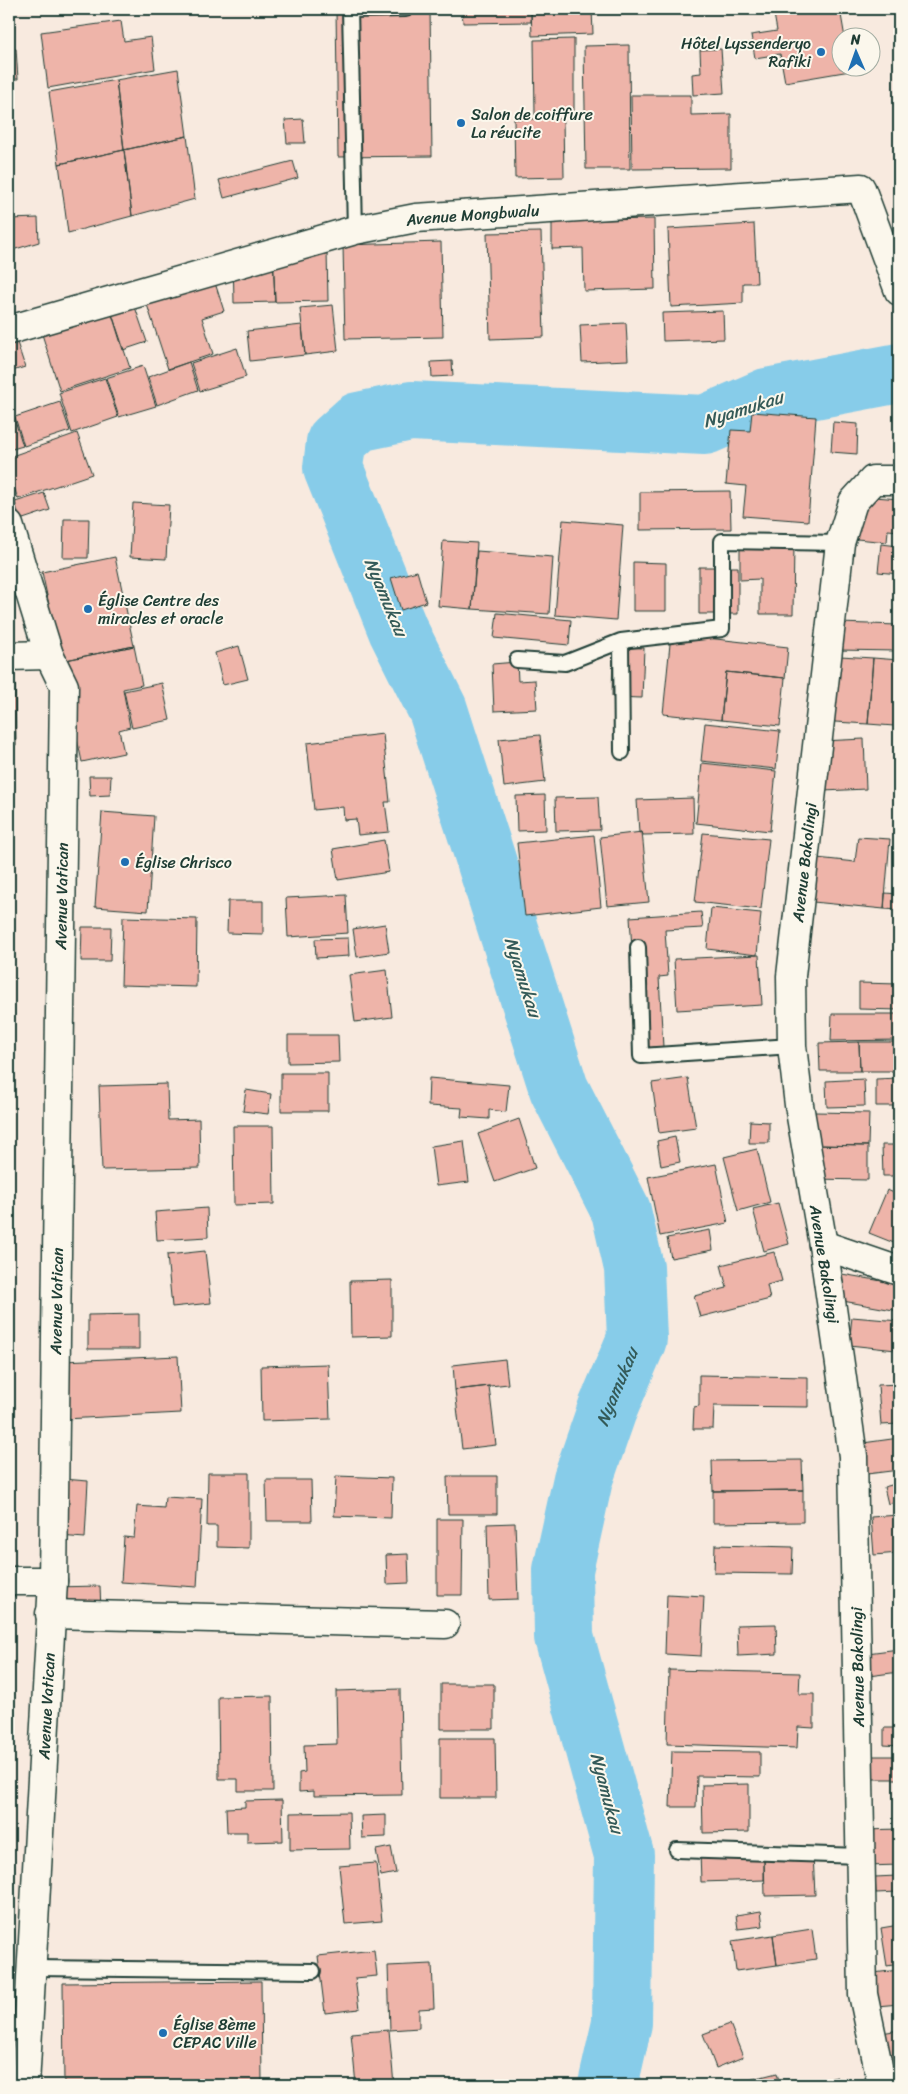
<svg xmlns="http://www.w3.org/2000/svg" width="908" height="2094" viewBox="0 0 908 2094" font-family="Sriracha,sans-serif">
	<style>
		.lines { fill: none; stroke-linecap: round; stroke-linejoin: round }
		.river { stroke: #87cce9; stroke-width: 60 }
		.building { fill: #eeb4a9; stroke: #1f3d34 }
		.service-casing { stroke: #1f3d34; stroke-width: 18 }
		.minor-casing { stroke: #1f3d34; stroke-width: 31 }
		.service { stroke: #fbf7ec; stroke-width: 14 }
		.minor { stroke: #fbf7ec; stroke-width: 28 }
		.poi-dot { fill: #1f6fb2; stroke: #fbf7ec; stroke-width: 2 }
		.labels { text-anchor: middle; stroke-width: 4; stroke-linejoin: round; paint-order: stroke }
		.poi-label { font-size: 16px; fill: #1f3d34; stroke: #fbf7ec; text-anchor: start }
		.street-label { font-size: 16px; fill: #1f3d34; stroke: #fbf7ec }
		.water-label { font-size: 18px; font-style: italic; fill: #345a58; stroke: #fbf7ec }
	</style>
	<rect width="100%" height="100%" fill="#f8eadf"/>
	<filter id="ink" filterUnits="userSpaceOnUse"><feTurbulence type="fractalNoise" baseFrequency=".02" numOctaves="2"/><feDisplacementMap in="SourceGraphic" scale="10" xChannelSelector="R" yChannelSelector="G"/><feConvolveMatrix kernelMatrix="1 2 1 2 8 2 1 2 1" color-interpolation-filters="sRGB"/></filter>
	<g filter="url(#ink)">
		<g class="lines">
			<!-- river -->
			<path class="river" id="s1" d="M608 2085 622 2023 624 1855 564 1637 563 1570 583 1479 607 1410 637 1339 634 1268 621 1211 559 1089 438 710 398 630 333 468 336 442 358 422 411 411 705 425 767 398 899 373"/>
		</g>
		<!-- building -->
		<path class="building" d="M336 9H430L432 156 338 157Z
			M462 9H531V22L463 23Z
			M531 9H592L593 34 532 36Z
			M804 9H840L845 38H840V68H850V71L785 82 780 54 755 58 751 35 777 31 774 14Z
			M121 21 124 41 151 37 155 69 48 88 41 32Z
			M574 39V114L535 115 534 40Z
			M629 45 630 169H586L584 46Z
			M9 49H16L18 79H9Z
			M721 49 724 93 693 95 692 74 701 73 700 50Z
			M178 69 187 136 124 150 116 80Z
			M116 80 124 150 59 164 49 92Z
			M631 95H691V115L731 114V168L632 169Z
			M303 119 305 143H287L285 120Z
			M514 119H563L564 177 515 178Z
			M187 136 195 199 132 216 124 150Z
			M124 150 132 216 68 233 59 164Z
			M293 161 298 178 224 198 219 180Z
			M38 218 39 242 9 251V219Z
			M654 219 655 289 584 291 583 248 552 249V221Z
			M754 224 757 283H743V303L671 307 668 229Z
			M541 232 544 337 490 339 487 233Z
			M441 242 443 337 345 339 343 245Z
			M327 251 328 301 275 302 273 252Z
			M273 252 275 302 234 303 233 253Z
			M208 261 224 311 202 318 213 354 168 369 140 283Z
			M133 301 147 342 123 350 110 308Z
			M333 305 338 351 305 355 300 308Z
			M110 308 130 368 60 391 41 331Z
			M723 311 724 339 663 341 662 313Z
			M626 323 628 360 582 362 580 325Z
			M11 324 25 367 9 372V325Z
			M302 325 305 355 250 361 247 331Z
			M237 348 246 377 200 391 191 363Z
			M452 361 453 376 432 377 431 362Z
			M189 362 198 390 157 405 148 377Z
			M143 366 156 406 119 417 106 378Z
			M105 378 118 417 72 433 59 393Z
			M9 402 23 446 9 450Z
			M60 402 70 431 24 446 15 417Z
			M752 412 816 417 808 521 743 516 746 486 726 484 731 430 750 431Z
			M833 422 858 424 857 454 831 452Z
			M77 433 92 474 18 499 9 472V457Z
			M730 491 731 529 640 530V492Z
			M44 493 50 510 20 520 15 502Z
			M851 495 899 499V531L888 530 887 542 847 538Z
			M133 503 169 505 166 559 130 557Z
			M64 519H89L88 558H63Z
			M563 520 623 525 616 620 555 615Z
			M443 541 477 543 472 609 438 606Z
			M740 544H794L793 614H760V579L740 580Z
			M881 544 899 546V574L878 572Z
			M477 551 553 557 549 614 472 609Z
			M115 557 134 646 61 661 42 572Z
			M633 562 666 563V611H633Z
			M699 567H738V614H699Z
			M417 571 426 602 401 610 391 578Z
			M497 613 571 620 569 645 494 638Z
			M839 623 898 625 897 651 838 650Z
			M671 634 788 647 785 678 726 672 721 720 663 714Z
			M134 646 142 685 123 689 130 727 119 730 124 753 82 762 61 661Z
			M239 646 248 679 223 685 215 653Z
			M613 647 644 648 642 698 612 697Z
			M824 655 873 658 868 724 819 721Z
			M873 658 899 660 894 726 868 724Z
			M517 662 518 681 535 680 537 709 494 711 492 664Z
			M726 672 785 678 780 726 721 720Z
			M162 683 170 720 132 728 124 691Z
			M9 684H15L16 745H9Z
			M705 723 780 731 776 769 701 761Z
			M383 734 390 802H385L389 832 358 835 356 819 344 820 343 807 314 810 307 743Z
			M540 735 545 782 504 787 499 739Z
			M864 739 866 789 824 791 822 741Z
			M9 763H12L11 803H9Z
			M702 763 776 771 770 831 696 823Z
			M89 776H111L110 795 90 796Z
			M545 795 546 830 517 831 516 796Z
			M598 797 600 830 556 831 555 798Z
			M693 798 694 834 643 835 642 832 639 833 637 800Z
			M102 812 154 816 148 911 95 907Z
			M642 832 649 902 607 906 600 837Z
			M703 833 769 839 761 909 695 902Z
			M594 835 601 907 525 916 517 843Z
			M858 837 890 839 884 909 793 900 798 856 855 862Z
			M384 840 389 872 338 880 333 849Z
			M899 853V891H898Z
			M885 893 899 894V910L884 909Z
			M346 895 348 933 288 937 286 898Z
			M228 901H263V934L227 933Z
			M711 908 761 913 757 955 707 949Z
			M701 912 703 928 665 930 668 976 659 977 663 1047 638 1048 630 917Z
			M123 917 197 919 196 987 121 985Z
			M385 924 389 952 357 957 353 929Z
			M82 927H111L110 961H81Z
			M348 938 349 956 316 958 315 939Z
			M759 955 762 1005 677 1010 674 959Z
			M387 970 392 1017 355 1022 349 975Z
			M859 983 899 984V1010L859 1009Z
			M832 1014H898V1040L831 1041Z
			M288 1035H338L339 1062 288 1063Z
			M859 1042 860 1071H820L819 1043Z
			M859 1042H899V1071H860Z
			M281 1073H328V1111H281Z
			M429 1078 509 1085 506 1112 489 1110V1119L461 1117 462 1108 428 1106Z
			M688 1078 696 1128 659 1133 652 1083Z
			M899 1078V1106H876V1079Z
			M864 1079 865 1106 827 1107 826 1081Z
			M167 1084 168 1120 199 1119 200 1168 102 1170 99 1086Z
			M246 1090 271 1094 268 1114 243 1111Z
			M815 1112 869 1113 868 1146 815 1145Z
			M519 1119 535 1168 495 1182 478 1134Z
			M750 1121 769 1122V1143H749Z
			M233 1126H273L274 1204 234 1205Z
			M675 1137 680 1162 661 1166 657 1141Z
			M464 1141 469 1182 436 1186 431 1146Z
			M815 1145 868 1146V1180L814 1179Z
			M882 1145H899V1176H883Z
			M757 1149 770 1202 738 1211 724 1157Z
			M716 1164 728 1223 660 1236 648 1177Z
			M887 1190 899 1195V1228L894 1243 869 1233Z
			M778 1203 789 1244 764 1251 753 1209Z
			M207 1208 208 1237 157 1240 155 1212Z
			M710 1230 713 1250 671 1258 667 1238Z
			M205 1251 211 1303 172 1307 167 1255Z
			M774 1252 782 1281 767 1285 770 1299 700 1317 694 1296 727 1288 721 1265Z
			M842 1274 899 1284V1311L837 1300Z
			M392 1280V1336L351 1337 350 1281Z
			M139 1314V1349H88V1315Z
			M852 1317 899 1321 896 1350 849 1345Z
			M178 1356 181 1413 65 1419 63 1361Z
			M505 1359 508 1384 455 1390 453 1365Z
			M328 1364 330 1419 262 1421 261 1366Z
			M699 1375 808 1377V1407L714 1406 713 1429H693L694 1407 699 1406Z
			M899 1384V1424L881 1425 878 1385Z
			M489 1386 496 1445 462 1449 455 1390Z
			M899 1438V1470L867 1474 863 1443Z
			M802 1460 803 1490 713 1491 712 1461Z
			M208 1473H249V1548L217 1547V1526H207Z
			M336 1476 392 1478 391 1518 334 1516Z
			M447 1476H497V1514H448Z
			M63 1479 88 1481 85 1538 59 1536Z
			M266 1480H311L312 1521H267Z
			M899 1483V1501L888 1504 884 1487Z
			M803 1490V1522L713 1523V1491Z
			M165 1497 202 1499 197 1587 121 1582 124 1537 134 1538 137 1506 164 1508Z
			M899 1515V1553L874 1555 871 1517Z
			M437 1519H463L462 1595H437Z
			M515 1523 518 1599 489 1600 487 1524Z
			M715 1545 793 1547 792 1574 714 1573Z
			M408 1554 409 1583 387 1584 386 1555Z
			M100 1586 101 1611 52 1612V1587Z
			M9 1591H11L10 1625H9Z
			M667 1594 704 1596 701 1656 665 1654Z
			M776 1624 777 1654 738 1656 737 1625Z
			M899 1649V1672L861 1677 859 1654Z
			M669 1670 800 1673 799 1694H814V1728L798 1727 797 1748 667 1744Z
			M441 1684H494V1729H441Z
			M400 1689 402 1795 314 1796V1791L299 1792V1773L305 1772 304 1745 337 1744 336 1691Z
			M272 1696 273 1791H238V1779H219L218 1697Z
			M884 1728H899V1746L884 1745Z
			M440 1738H495L496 1798H440Z
			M672 1751 760 1752V1777L697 1776 696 1807H670Z
			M859 1756H899V1779H859Z
			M749 1784V1832L703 1833 702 1785Z
			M897 1791H899V1821Z
			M282 1800 283 1841 247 1842V1832H227L226 1808 245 1807V1801Z
			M349 1812 350 1849 290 1850V1813Z
			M386 1815V1837L362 1838 361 1816Z
			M899 1829V1865L866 1866 865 1830Z
			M391 1847 396 1873 381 1876 376 1850Z
			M764 1850V1880L701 1882 700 1851Z
			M813 1854 815 1895 765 1896 764 1856Z
			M376 1863 382 1921 345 1924 339 1866Z
			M897 1876 898 1892 876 1893 875 1877Z
			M761 1911 763 1926 738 1929 736 1915Z
			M899 1925V1964L887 1966 881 1928Z
			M812 1929 816 1959 777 1965 773 1935Z
			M773 1935 777 1965 736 1971 732 1941Z
			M374 1950 377 1976 355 1978 359 2009 325 2013 318 1956Z
			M432 1964 434 2008 419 2009V2028L390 2030 388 1966Z
			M899 1970V2004L877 2006 873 1973Z
			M261 1981 262 2083 64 2085 63 1983Z
			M730 2024 743 2057 716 2068 703 2034Z
			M389 2030 394 2085H356L351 2033Z
			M899 2030V2082L884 2084 876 2034Z
			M777 2073 780 2085H741V2082Z
			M837 2077 838 2085H802Z"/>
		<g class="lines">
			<!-- service casing -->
			<g class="service-casing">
				<path id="service" d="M350 9 355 230
					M351 10 406 9
					M621 641 622 752
					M517 660 565 663 621 641 722 629V541L840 543
					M638 947 641 1056 792 1046
					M677 1850 860 1856
					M33 1968 313 1971"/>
			</g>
			<!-- minor casing -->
			<g class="minor-casing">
				<g id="minor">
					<path id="s2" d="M9 330 355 230 416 218 861 188 899 291"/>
					<path d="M9 525 49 655 64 686 53 1581 25 2085"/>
					<path d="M9 656 49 655"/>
					<path d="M823 1245 899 1271"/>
					<path d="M9 1581H53"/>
					<path d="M50 1614 445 1624"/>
					<path id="s3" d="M882 2085 863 1994 853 1456 823 1245 799 1105 792 1046 791 976 840 543 853 502 873 480H899"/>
				</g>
			</g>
			<!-- service -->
			<use href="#service" class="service"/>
			<!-- minor -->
			<use href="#minor" class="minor"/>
		</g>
	</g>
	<!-- markers -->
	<g class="poi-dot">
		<circle cx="821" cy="52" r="5"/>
		<circle cx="461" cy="123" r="5"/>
		<circle cx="88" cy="609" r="5"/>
		<circle cx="125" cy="862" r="5"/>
		<circle cx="163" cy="2033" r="5"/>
	</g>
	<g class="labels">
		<!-- poi labels -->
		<g class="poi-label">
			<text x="811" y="49" text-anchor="end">Hôtel Lyssenderyo<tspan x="811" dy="18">Rafiki</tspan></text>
			<text x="471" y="120">Salon de coiffure<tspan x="471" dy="18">La réucite</tspan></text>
			<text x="98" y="606">Église Centre des<tspan x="98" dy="18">miracles et oracle</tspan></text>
			<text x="135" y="868">Église Chrisco</text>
			<text x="173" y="2030">Église 8ème<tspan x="173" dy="18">CEPAC Ville</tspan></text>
		</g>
		<!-- street labels -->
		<g class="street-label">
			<text dy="6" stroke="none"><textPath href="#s2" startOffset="479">Avenue Mongbwalu</textPath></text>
			<text dy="6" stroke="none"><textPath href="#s3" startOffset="1230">Avenue Bakolingi</textPath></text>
			<text transform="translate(61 896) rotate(-89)" y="6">Avenue Vatican</text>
			<text transform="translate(825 1264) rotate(81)" y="6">Avenue Bakolingi</text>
			<text transform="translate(56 1301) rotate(-89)" y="6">Avenue Vatican</text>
			<text transform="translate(857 1667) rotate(-91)" y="6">Avenue Bakolingi</text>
			<text transform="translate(46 1706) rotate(-87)" y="6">Avenue Vatican</text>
		</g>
		<!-- water labels -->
		<g class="water-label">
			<text transform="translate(743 409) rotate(-18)" y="6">Nyamukau</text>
			<text transform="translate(386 597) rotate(67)" y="6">Nyamukau</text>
			<text transform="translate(523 977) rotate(72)" y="6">Nyamukau</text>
			<text dy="6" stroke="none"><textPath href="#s1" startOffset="716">Nyamukau</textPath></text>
			<text transform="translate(607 1793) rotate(75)" y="6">Nyamukau</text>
		</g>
	</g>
	<!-- margin -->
	<rect width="908" height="2094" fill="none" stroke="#fbf7ec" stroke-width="30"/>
	<rect x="15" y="15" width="878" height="2064" fill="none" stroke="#1f3d34" stroke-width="2" filter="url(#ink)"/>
	<!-- north arrow -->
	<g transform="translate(856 52) rotate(358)"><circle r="24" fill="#fbf7ec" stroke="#a3ada2"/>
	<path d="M0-4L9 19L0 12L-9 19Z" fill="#1f6fb2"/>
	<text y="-8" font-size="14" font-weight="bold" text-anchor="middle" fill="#1f3d34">N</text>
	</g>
</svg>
